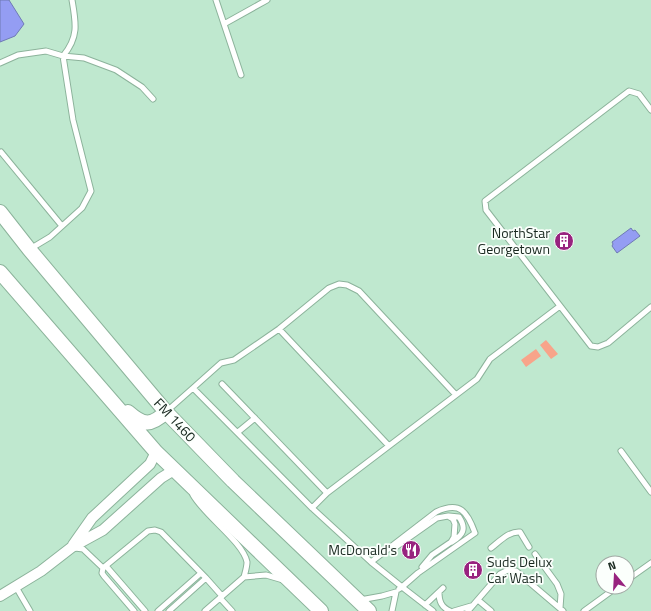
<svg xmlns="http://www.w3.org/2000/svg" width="651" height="611" viewBox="0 0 651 611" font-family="'Titillium Web',sans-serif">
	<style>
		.green { fill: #f8a48a }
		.water { fill: #949df3; stroke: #6f7ab4 }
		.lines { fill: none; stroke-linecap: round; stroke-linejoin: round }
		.service-casing { stroke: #8cb39b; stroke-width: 7 }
		.minor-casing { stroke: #8cb39b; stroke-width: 12 }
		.secondary-casing { stroke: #8cb39b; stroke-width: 16 }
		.service { stroke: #fff; stroke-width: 5 }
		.minor { stroke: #fff; stroke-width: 10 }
		.secondary { stroke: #fff; stroke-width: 14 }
		.labels { text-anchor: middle; stroke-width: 3.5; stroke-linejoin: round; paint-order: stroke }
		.poi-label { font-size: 14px; fill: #192920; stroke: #fbfffc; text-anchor: end }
		.street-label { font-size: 14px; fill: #192920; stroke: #fbfffc }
	</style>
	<rect width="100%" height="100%" fill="#bfe8cf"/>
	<!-- green -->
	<path class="green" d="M546 340 558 354 551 359 540 345Z
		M536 349 541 356 526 367 521 360Z"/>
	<!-- water -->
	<path class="water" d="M0 0H9L24 24 15 36 0 42Z
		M631 228 633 231 635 230 640 236 617 253 612 246 613 244 612 242Z"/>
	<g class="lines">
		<!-- service casing -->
		<g class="service-casing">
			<path id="service" d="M216 0 241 75
				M224 24 267 0
				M0 63 18 55 46 51 63 56 84 58 116 70 142 87 153 99
				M651 110 639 94 629 91 485 201 486 210 591 346 598 347 608 343 651 307
				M1 152 62 226
				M30 249 50 237 82 208 91 191 73 120 63 56C79 37 76 23 72 0
				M279 329 389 446
				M222 384 327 493
				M193 388 221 363 234 360 279 329 329 288 339 284 347 285 359 291 456 395
				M167 411 193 388 312 508 327 493 477 379 490 359 560 306
				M238 432 255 418
				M621 451 651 492
				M193 495C205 516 243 542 247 562 247 567 245 573 244 577
				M312 508 371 562 402 587 418 573 475 533C467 511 460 501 436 512L371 562
				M449 516 459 517C467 529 463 535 452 542
				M75 548 83 549 103 568 102 573 104 576 134 611
				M491 548C500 541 509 531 520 532L529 547
				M393 549 437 518 448 516 453 519 455 524 454 537 451 542 432 555 422 567
				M535 554 557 584 561 594 560 608
				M106 566 145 611
				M103 568 148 531 155 530 161 532 206 578 169 611
				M206 578 222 596
				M627 580 651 563
				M16 587 30 611
				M399 589 402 587 433 611
				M439 592C439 601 441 607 450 611
				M220 598 232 611
				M360 600 382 596 396 592 392 611
				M478 600 491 611
				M425 605 443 588
				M158 611 201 573
				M205 611 244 577 266 575 283 580
				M454 611 471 606
				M468 611 500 574 508 570 516 571 563 611
				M584 611 617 587"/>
		</g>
		<!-- minor casing -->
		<g class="minor-casing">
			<path id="minor" d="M73 545 92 518 150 464 156 452
				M0 596 41 571 72 547 103 530 161 478 174 470"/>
		</g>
		<!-- secondary casing -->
		<g class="secondary-casing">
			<path id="secondary" d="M0 212 29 249 166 412 233 481 369 611
				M0 272 156 452 321 611
				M128 412C144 426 151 426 166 412"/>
		</g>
		<!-- service -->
		<use href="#service" class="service"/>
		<!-- minor -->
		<use href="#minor" class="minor"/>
		<!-- secondary -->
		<use href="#secondary" class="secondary"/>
	</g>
	<!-- icons -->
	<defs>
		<g id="building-disc" transform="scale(1)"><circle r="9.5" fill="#98237f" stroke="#fbfffc"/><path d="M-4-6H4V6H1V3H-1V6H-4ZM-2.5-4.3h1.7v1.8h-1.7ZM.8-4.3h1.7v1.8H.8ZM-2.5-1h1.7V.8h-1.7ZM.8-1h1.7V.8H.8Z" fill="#fff"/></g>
		<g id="restaurant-disc" transform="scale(1)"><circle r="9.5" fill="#98237f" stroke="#fbfffc"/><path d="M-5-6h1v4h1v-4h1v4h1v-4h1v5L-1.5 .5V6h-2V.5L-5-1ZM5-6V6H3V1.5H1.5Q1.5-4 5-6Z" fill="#fff"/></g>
	</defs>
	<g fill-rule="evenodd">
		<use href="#building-disc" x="564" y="241"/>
		<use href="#restaurant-disc" x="411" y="550"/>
		<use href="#building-disc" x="473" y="570"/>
	</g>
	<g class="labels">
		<!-- poi labels -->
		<g class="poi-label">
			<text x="550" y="238">NorthStar<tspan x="550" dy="16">Georgetown</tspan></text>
			<text x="397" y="555">McDonald's</text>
			<text x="487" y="567" text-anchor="start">Suds Delux<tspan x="487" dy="16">Car Wash</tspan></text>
		</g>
		<!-- street labels -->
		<g class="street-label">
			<text transform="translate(175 420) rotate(47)" y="5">FM 1460</text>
		</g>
	</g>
	<!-- north arrow -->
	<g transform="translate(615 575) rotate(342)"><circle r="19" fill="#fbfffc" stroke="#a1a9a4"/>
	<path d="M0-3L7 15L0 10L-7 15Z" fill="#98237f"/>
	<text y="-6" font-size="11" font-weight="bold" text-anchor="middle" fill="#192920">N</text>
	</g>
</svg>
